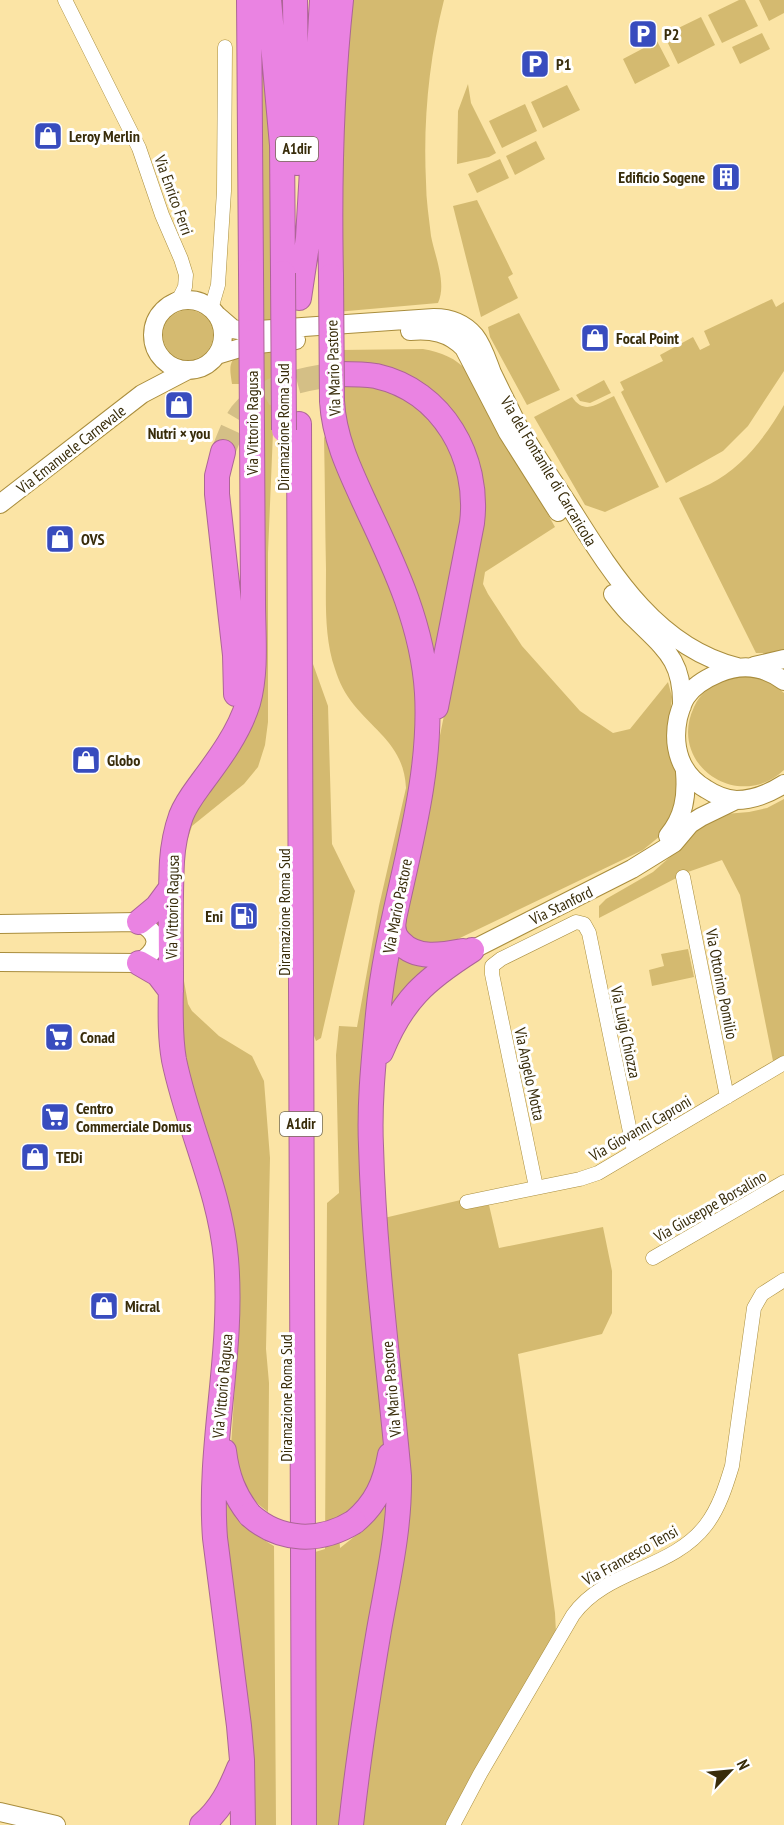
<svg xmlns="http://www.w3.org/2000/svg" width="784" height="1825" viewBox="0 0 784 1825" font-family="'PT Sans Narrow',sans-serif">
	<style>
		.green { fill: #d4ba70 }
		.lines { fill: none; stroke-linecap: round; stroke-linejoin: round }
		.highway-tunnel { stroke: #d4bf86; stroke-width: 24; stroke-dasharray: 24 12; stroke-linecap: butt }
		.street-casing { stroke: #a98d3d; stroke-width: 15 }
		.secondary-casing { stroke: #a98d3d; stroke-width: 20 }
		.highway-casing { stroke: #ac6596; stroke-width: 26 }
		.street { stroke: #fff; stroke-width: 14 }
		.secondary { stroke: #fff; stroke-width: 18 }
		.highway { stroke: #ea83e2; stroke-width: 24 }
		.highway-bridge-casing { stroke: #ac6596; stroke-width: 26; stroke-linecap: butt }
		.highway-bridge { stroke: #ea83e2; stroke-width: 24 }
		.labels { text-anchor: middle; stroke-width: 6; stroke-linejoin: round; paint-order: stroke }
		.shield { fill: #fff; stroke: #746b54; stroke-width: 1.5 }
		.shield-label { font-size: 15px; font-weight: bold; fill: #382c0a }
		.poi-label { font-size: 16px; font-weight: bold; fill: #382c0a; stroke: #fff; text-anchor: start }
		.street-label { font-size: 16px; fill: #382c0a; stroke: #fff }
	</style>
	<rect width="100%" height="100%" fill="#fbe4a5"/>
	<!-- green -->
	<path class="green" d="M257 0H264L271 161 276 359 268 553V722L265 745 258 767 244 784 192 826 182 856 184 981 188 1004 192 1011 219 1036 252 1056 264 1081 270 1158 266 1349 269 1383 268 1512 258 1504 247 1492 231 1446 237 1352 181 1053 182 834 243 731Z
		M351 0H444C429 59 423 121 426 182 426 200 429 218 431 236 435 257 447 283 438 303L336 312 341 91Z
		M739 0H745L758 26 722 43 708 15Z
		M759 0H784V13L769 21Z
		M701 17 715 45 678 64 664 35Z
		M762 33 770 49 740 64 732 47Z
		M657 41 670 66 635 84 623 59Z
		M468 84 471 103 496 153 489 157 457 164 458 111Z
		M567 85 580 110 543 128 531 102Z
		M525 104 537 131 502 148 489 121Z
		M536 141 545 159 515 175 506 156Z
		M500 159 509 178 477 193 468 174Z
		M477 200 513 274 508 277 518 298 481 317 453 206Z
		M772 299 776 307 784 302V371L748 426 723 451 666 483 621 392 624 390 620 382 663 361 660 355 693 337 700 350 710 345 704 331Z
		M163 335a25 25 0 1 1 50 0a25 25 0 1 1-50 0Z
		M519 313 560 390 527 405 490 337 488 327Z
		M423 349C441 352 456 358 468 372L555 527 485 572 483 584 488 594 522 646 580 711 613 733 630 729 668 682 672 697 668 737 678 775 677 805 660 836 643 850 439 948H426L401 929 462 626 483 531 485 489 476 453 469 439 454 416 339 371 340 350Z
		M242 352V384H232C230 369 227 361 242 352Z
		M604 380 611 393 590 403 580 401 576 395Z
		M340 383 376 387 394 393 430 416 458 464 463 512 434 660 346 435Z
		M614 396 659 487 605 512 585 505 534 417 572 397C585 416 598 403 614 396Z
		M784 405V652L776 653H756L679 498C690 493 700 489 710 484 743 467 766 436 784 405Z
		M324 436 384 567 412 653 415 694V734L406 820 384 943 375 1299 384 1455 377 1484 338 1521 340 1548 369 1525 391 1500 346 1825H316L315 1552 325 1549 327 1203 339 1193 336 1055 339 1026 357 1027 379 906 406 788C404 747 377 733 354 705 345 694 339 682 335 669 324 637 326 602 326 569 325 524 325 480 324 436Z
		M313 664 328 706 332 844 355 891 321 1038 316 1041 313 1033Z
		M751 676 771 682 784 693V770C738 813 667 764 694 707 700 693 713 683 728 678 735 675 744 676 751 676Z
		M784 799V1055L773 1061 740 895 722 860 688 872 599 918V906L606 899 653 872 680 848 698 827 725 814 749 812 767 808Z
		M398 948 441 962 390 1017Z
		M688 949 694 977 652 986 649 970 664 966 661 954Z
		M465 1199V1209L489 1205 499 1248 603 1227 612 1271V1313L602 1334 518 1354 555 1613 556 1633 452 1825H361L406 1517 384 1218Z
		M223 1497C238 1520 250 1532 274 1546L276 1825H250Z"/>
	<g class="lines">
		<!-- highway-tunnel -->
		<path class="highway-tunnel" d="M223 452C228 440 233 425 241 414 263 386 306 378 339 374"/>
		<!-- street casing -->
		<g class="street-casing">
			<path id="street" d="M65 0 139 148 162 215 181 259 186 275 185 287 180 297 171 303
				M211 309 218 285 224 191 225 47
				M683 877 727 1097
				M536 1187 492 974V966L501 959 576 922 584 924 589 933 634 1151
				M467 1202 580 1179 598 1173 784 1063
				M653 1258 784 1182
				M453 1825 480 1774 573 1615C606 1569 672 1570 706 1525 719 1508 726 1486 732 1466L754 1308 762 1294 784 1280"/>
		</g>
		<!-- secondary casing -->
		<g class="secondary-casing">
			<path id="secondary" d="M153 335a35 35 0 1 1 70 0a35 35 0 1 1-70 0Z
				M218 316 233 329 245 331 434 318C450 318 464 323 475 336 483 346 487 360 492 373 500 389 508 406 516 422 532 451 552 479 570 507 611 572 656 647 737 667
				M410 331C431 329 449 332 464 348L508 433 558 512
				M217 355 250 345 296 340
				M0 504 142 394 186 371
				M613 594C620 603 627 612 635 619 665 649 683 660 682 706
				M754 666 784 659
				M784 681C764 666 743 663 719 673 707 678 694 685 686 697 682 703 680 711 678 718 672 747 680 774 706 789 715 795 726 799 736 800 753 800 770 793 784 784
				M668 836C684 817 687 796 685 772
				M0 924 139 922C162 935 160 949 139 963L0 962
				M472 950 632 869 674 843 690 824 701 817 736 800
				M0 1812 56 1825"/>
		</g>
		<!-- highway casing -->
		<g class="highway-casing">
			<path id="highway" d="M249 0 251 272
				M269 0 282 145
				M295 0 297 163
				M282 140 283 273
				M331 276C329 183 331 92 341 0
				M299 298 308 238 322 0
				M339 374C351 374 364 374 376 376 443 391 480 458 472 523L436 707
				M332 401C334 440 352 475 368 510 396 569 423 627 427 693 433 800 388 907 378 1014 374 1057 369 1102 371 1146 374 1256 389 1366 399 1476 400 1528 388 1579 379 1630 368 1695 358 1760 351 1825
				M299 424 304 1825
				M223 452 217 476V494L235 655 236 694
				M394 920C392 929 394 936 400 942 416 960 442 955 463 951
				M139 922 157 907 171 888
				M139 963 158 974 171 991
				M381 1052C402 1000 425 980 472 950
				M224 1451C227 1476 234 1495 250 1515
				M354 1522C376 1504 385 1483 390 1455
				M202 1825C221 1809 230 1790 239 1768
				M243 1825 242 1760 239 1726 215 1538C208 1445 234 1353 226 1259 220 1190 188 1128 174 1060 169 1032 171 1003 171 975 171 937 170 899 172 861 173 846 176 830 181 816 186 803 194 793 202 782 220 758 239 732 248 703 257 671 253 634 253 601 253 544 252 487 252 430"/>
		</g>
		<!-- street -->
		<use href="#street" class="street"/>
		<!-- secondary -->
		<use href="#secondary" class="secondary"/>
		<!-- highway -->
		<use href="#highway" class="highway"/>
		<!-- highway-bridge casing -->
		<g class="highway-bridge-casing">
			<path id="highway-bridge" d="M251 272 252 430
				M283 273 284 430
				M331 276 332 401
				M250 1515C280 1542 320 1543 354 1522"/>
		</g>
		<!-- highway-bridge -->
		<use href="#highway-bridge" class="highway-bridge"/>
	</g>
	<!-- icons -->
	<defs>
		<g id="parking-square" transform="scale(1.5)"><rect x="-9" y="-9" width="18" height="18" rx="4" fill="#384cbe" stroke="#fff"/><path d="M-3.5-5.5H1a3.5 3.5 0 0 1 0 7H-1V5.5H-3.5ZM-1-3.4V-.6H.8a1.4 1.4 0 0 0 0-2.8Z" fill="#fff"/></g>
		<g id="shop-square" transform="scale(1.5)"><rect x="-9" y="-9" width="18" height="18" rx="4" fill="#384cbe" stroke="#fff"/><path d="M-5-2.5h2.3a2.7 3.5 0 0 1 5.4 0H5L5.5 6h-11ZM-1.5-2.5h3a1.5 2.3 0 0 0-3 0Z" fill="#fff"/></g>
		<g id="building-square" transform="scale(1.5)"><rect x="-9" y="-9" width="18" height="18" rx="4" fill="#384cbe" stroke="#fff"/><path d="M-4-6H4V6H1V3H-1V6H-4ZM-2.5-4.3h1.7v1.8h-1.7ZM.8-4.3h1.7v1.8H.8ZM-2.5-1h1.7V.8h-1.7ZM.8-1h1.7V.8H.8Z" fill="#fff"/></g>
		<g id="fuel-square" transform="scale(1.5)"><rect x="-9" y="-9" width="18" height="18" rx="4" fill="#384cbe" stroke="#fff"/><path d="M-5.5-6h7V0h2V4h1.3V-2.5L3-4.5l.8-.8L6-3V5H2.5V1h-1V6h-7ZM-4.2-4.7v3.2H.2V-4.7Z" fill="#fff"/></g>
		<g id="supermarket-square" transform="scale(1.5)"><rect x="-9" y="-9" width="18" height="18" rx="4" fill="#384cbe" stroke="#fff"/><path d="M-6-5.5h2.5l.6 2H6L4.5 2H-2.5L-4.4-4H-6ZM-1.5 3.2a1.3 1.3 0 1 0 .1 0ZM3 3.2a1.3 1.3 0 1 0 .1 0Z" fill="#fff"/></g>
	</defs>
	<g fill-rule="evenodd">
		<use href="#parking-square" x="643" y="34"/>
		<use href="#parking-square" x="535" y="64"/>
		<use href="#shop-square" x="48" y="136"/>
		<use href="#building-square" x="726" y="177"/>
		<use href="#shop-square" x="595" y="338"/>
		<use href="#shop-square" x="179" y="405"/>
		<use href="#shop-square" x="60" y="539"/>
		<use href="#shop-square" x="86" y="760"/>
		<use href="#fuel-square" x="244" y="916"/>
		<use href="#supermarket-square" x="59" y="1037"/>
		<use href="#supermarket-square" x="55" y="1117"/>
		<use href="#shop-square" x="35" y="1157"/>
		<use href="#shop-square" x="104" y="1306"/>
	</g>
	<g class="labels">
		<!-- shield labels -->
		<g class="shield">
			<rect x="276" y="137" width="42" height="24" rx="4.5"/>
			<rect x="280" y="1112" width="42" height="24" rx="4.5"/>
		</g>
		<g class="shield-label">
			<text x="297" y="154">A1dir</text>
			<text x="301" y="1129">A1dir</text>
		</g>
		<!-- poi labels -->
		<g class="poi-label">
			<text x="664" y="40">P2</text>
			<text x="556" y="70">P1</text>
			<text x="69" y="142">Leroy Merlin</text>
			<text x="705" y="183" text-anchor="end">Edificio Sogene</text>
			<text x="616" y="344">Focal Point</text>
			<text x="179" y="439" text-anchor="middle">Nutri × you</text>
			<text x="81" y="545">OVS</text>
			<text x="107" y="766">Globo</text>
			<text x="223" y="922" text-anchor="end">Eni</text>
			<text x="80" y="1043">Conad</text>
			<text x="76" y="1114">Centro<tspan x="76" dy="18">Commerciale Domus</tspan></text>
			<text x="56" y="1163">TEDi</text>
			<text x="125" y="1312">Micral</text>
		</g>
		<!-- street labels -->
		<g class="street-label">
			<text transform="translate(174 195) rotate(70)" y="6">Via Enrico Ferri</text>
			<text transform="translate(333 368) rotate(-92)" y="6">Via Mario Pastore</text>
			<text transform="translate(252 423) rotate(-90)" y="6">Via Vittorio Ragusa</text>
			<text transform="translate(283 427) rotate(-90)" y="6">Diramazione Roma Sud</text>
			<text transform="translate(71 449) rotate(-38)" y="6">Via Emanuele Carnevale</text>
			<text transform="translate(549 471) rotate(59)" y="6">Via del Fontanile di Carcaricola</text>
			<text transform="translate(561 905) rotate(-26)" y="6">Via Stanford</text>
			<text transform="translate(397 906) rotate(-79)" y="6">Via Mario Pastore</text>
			<text transform="translate(172 907) rotate(-89)" y="6">Via Vittorio Ragusa</text>
			<text transform="translate(284 912) rotate(-90)" y="6">Diramazione Roma Sud</text>
			<text transform="translate(722 984) rotate(79)" y="6">Via Ottorino Pomilio</text>
			<text transform="translate(626 1032) rotate(78)" y="6">Via Luigi Chiozza</text>
			<text transform="translate(530 1074) rotate(78)" y="6">Via Angelo Motta</text>
			<text transform="translate(640 1128) rotate(-30)" y="6">Via Giovanni Caproni</text>
			<text transform="translate(710 1206) rotate(-30)" y="6">Via Giuseppe Borsalino</text>
			<text transform="translate(222 1386) rotate(-85)" y="6">Via Vittorio Ragusa</text>
			<text transform="translate(391 1389) rotate(-95)" y="6">Via Mario Pastore</text>
			<text transform="translate(286 1398) rotate(-90)" y="6">Diramazione Roma Sud</text>
			<text transform="translate(630 1555) rotate(-29)" y="6">Via Francesco Tensi</text>
		</g>
	</g>
	<!-- north arrow -->
	<g transform="translate(730 1771) rotate(64)" stroke="#ffffff" stroke-width="4.5" paint-order="stroke">
	<path d="M0-4.5L10 22L0 15L-10 22Z" fill="#382c0a"/>
	<text y="-9" font-size="16" font-weight="bold" text-anchor="middle" fill="#382c0a">N</text>
	</g>
</svg>
